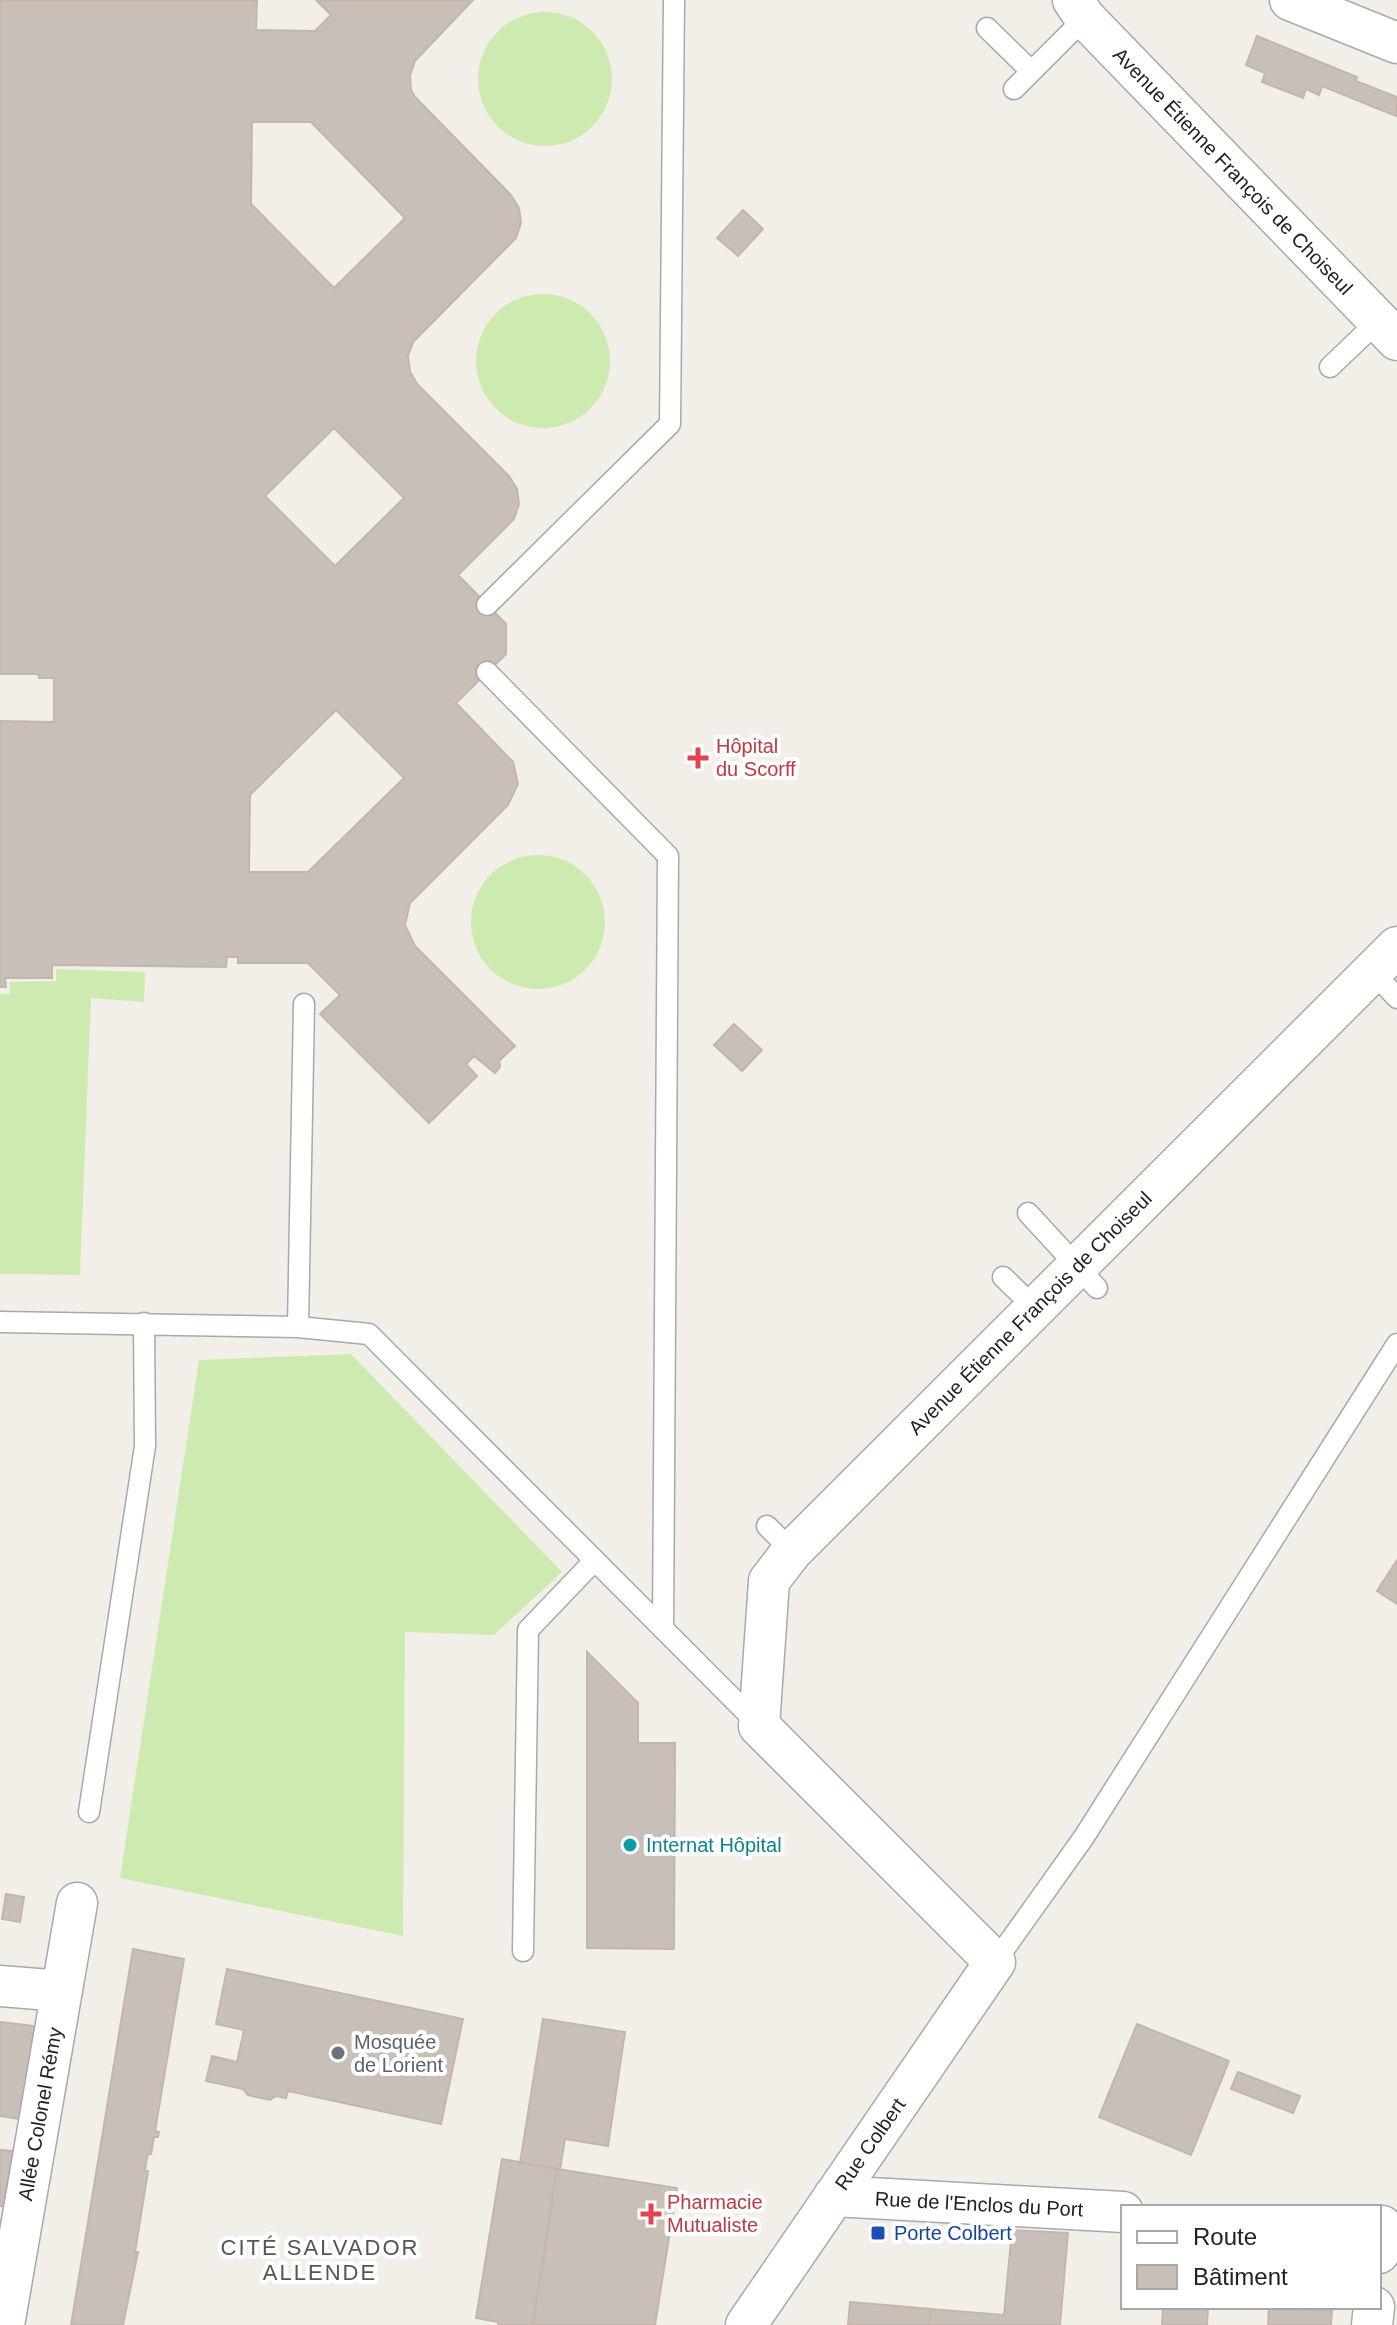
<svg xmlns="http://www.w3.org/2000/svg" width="1397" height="2325" viewBox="0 0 1397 2325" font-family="Arial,sans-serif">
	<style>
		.grass { fill: #cdebb0 }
		.building { fill: #c7bfb8; stroke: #c4b6ab; stroke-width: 2; fill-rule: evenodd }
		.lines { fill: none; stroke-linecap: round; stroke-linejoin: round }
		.lane-casing { stroke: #a9a9a9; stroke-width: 23 }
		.street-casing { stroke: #a9a9a9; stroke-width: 43 }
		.lane { stroke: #fff; stroke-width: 20 }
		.street { stroke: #fff; stroke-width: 40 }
		.health-dot { fill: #e0444e; stroke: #fff; stroke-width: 3 }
		.culture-dot { fill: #0f9aa8; stroke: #fff; stroke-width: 3 }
		.worship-dot { fill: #6b7280; stroke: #fff; stroke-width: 3 }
		.transit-dot { fill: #1a4fb4; stroke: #fff; stroke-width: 3 }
		.labels { text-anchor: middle; stroke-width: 8; stroke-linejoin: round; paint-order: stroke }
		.street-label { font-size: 20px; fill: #222; stroke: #fff }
		.health-label { font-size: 20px; fill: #be3a42; stroke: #fff; text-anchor: start }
		.culture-label { font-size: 20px; fill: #0d838f; stroke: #fff; text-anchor: start }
		.worship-label { font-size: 20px; fill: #5b616d; stroke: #fff; text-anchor: start }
		.transit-label { font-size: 20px; fill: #164399; stroke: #fff; text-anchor: start }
		.neighbourhood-label { font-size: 22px; letter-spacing: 2px; fill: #555; stroke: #fff }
	</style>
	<rect width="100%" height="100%" fill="#f2efe9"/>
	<!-- grass -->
	<path class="grass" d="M478 79a67 67 0 1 1 134 0a67 67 0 1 1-134 0Z
		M476 361a67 67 0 1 1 134 0a67 67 0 1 1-134 0Z
		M471 922a67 67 0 1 1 134 0a67 67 0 1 1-134 0Z
		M56 969 145 972 144 1002 91 998 80 1275 0 1274V994H10V982L56 981Z
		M351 1354 562 1572 494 1635 405 1632 403 1936 120 1878 199 1360Z"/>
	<!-- building -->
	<path class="building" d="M0 0H257L256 30 315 31 331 15 316 0H473L415 61 410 75 411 90 415 97 511 195 519 208 521 223 516 238 420 335 413 342 408 356 410 372 418 385 509 476 517 489 519 504 514 519 458 575 506 624V654L456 703 513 762 518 784 508 805 410 903 405 925 415 946 515 1046 499 1061 500 1067 495 1073 474 1056 466 1064 477 1076 429 1123 320 1014 340 995 308 963H238V957H227L226 967 52 965V978H5L6 987H0V721L54 722V678H39L38 674H0ZM252 122H311L405 218 334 288 251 204ZM334 428 404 498 335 566 265 496ZM336 710 404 778 308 872H249L250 795Z
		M1257 36 1357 77 1356 81 1397 97 1396 116 1322 86 1319 95 1306 89 1303 98 1262 82 1265 73 1246 65Z
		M743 210 763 229 738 256 717 238Z
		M734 1024 762 1050 742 1071 714 1045Z
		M1397 1560V1604L1377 1591Z
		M587 1652 638 1703V1743H675L674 1949 587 1948Z
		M6 1894 24 1897 20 1922 2 1919Z
		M133 1949 184 1959 155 2131 159 2132 158 2137H154L151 2154H148L146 2163 145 2171H148L135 2252H138L123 2325H71Z
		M227 1969 463 2019 441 2124 288 2091 286 2098 276 2096 270 2100 248 2095 243 2089 206 2081 212 2056 237 2062 244 2030 216 2024Z
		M543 2019 625 2032 608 2146 565 2139 560 2169 520 2163Z
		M0 2022 35 2026 20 2119 0 2116Z
		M1137 2024 1229 2061 1191 2155 1099 2117Z
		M1238 2072 1300 2096 1293 2113 1231 2089Z
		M0 2150 13 2151 4 2207 0 2206Z
		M502 2159 557 2169 533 2325H498V2322L476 2318Z
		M557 2169 677 2188 655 2325H533Z
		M1012 2230 1068 2233 1060 2325H929L931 2309 1004 2315Z
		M850 2302 931 2309 929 2325H848Z
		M1163 2307H1208L1207 2325H1162Z
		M1269 2307 1332 2311 1331 2325H1268Z"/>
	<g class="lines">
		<!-- lane casing -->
		<g class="lane-casing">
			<path id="lane" d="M987 28 1031 71
				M1014 89 1085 18
				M1330 367 1378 321
				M487 605 670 424 674 0
				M487 672 668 856 663 1629
				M1372 971 1397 998
				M1028 1213 1097 1288
				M1003 1277 1035 1308
				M0 1322 298 1327 369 1334 758 1724
				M298 1327 304 1004
				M767 1526 792 1551
				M89 1812 145 1446 144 1323
				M523 1951 528 1630 594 1561
				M995 1962 1084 1837 1397 1344"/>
		</g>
		<!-- street casing -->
		<g class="street-casing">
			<path id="street" d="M1073 0 1085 18 1397 340
				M1290 0 1397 43
				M0 1986 62 1991
				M834 2196 1123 2212
				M1379 2253 1382 2226
				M4 2325 77 1903
				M746 2325 995 1962 759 1726 769 1581 792 1551 1397 947
				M1372 2325 1374 2307"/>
		</g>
		<!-- lane -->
		<use href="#lane" class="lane"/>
		<!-- street -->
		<use href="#street" class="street"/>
	</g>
	<!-- markers -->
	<g class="health-dot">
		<path d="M694 746h8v8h8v8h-8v8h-8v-8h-8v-8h8z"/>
		<path d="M647 2202h8v8h8v8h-8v8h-8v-8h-8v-8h8z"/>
	</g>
	<circle class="culture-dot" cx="630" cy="1845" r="8"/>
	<circle class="worship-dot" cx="338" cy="2053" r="8"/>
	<rect class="transit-dot" x="870" y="2225" width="16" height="16" rx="4"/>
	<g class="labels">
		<!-- street labels -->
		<g class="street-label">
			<text transform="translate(1233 171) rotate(46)" y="7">Avenue Étienne François de Choiseul</text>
			<text transform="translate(1030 1313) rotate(-45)" y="7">Avenue Étienne François de Choiseul</text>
			<text transform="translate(40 2114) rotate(-80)" y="7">Allée Colonel Rémy</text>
			<text transform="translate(870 2144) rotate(-55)" y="7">Rue Colbert</text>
			<text transform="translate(979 2204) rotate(3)" y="7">Rue de l'Enclos du Port</text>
		</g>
		<!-- health labels -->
		<g class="health-label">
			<text x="716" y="753">Hôpital<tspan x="716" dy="23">du Scorff</tspan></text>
			<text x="667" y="2209">Pharmacie<tspan x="667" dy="23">Mutualiste</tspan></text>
		</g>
		<!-- culture labels -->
		<g class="culture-label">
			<text x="646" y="1852">Internat Hôpital</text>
		</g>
		<!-- worship labels -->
		<g class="worship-label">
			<text x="354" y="2049">Mosquée<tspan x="354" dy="23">de Lorient</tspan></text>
		</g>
		<!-- transit labels -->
		<g class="transit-label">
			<text x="894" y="2240">Porte Colbert</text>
		</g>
		<!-- neighbourhood labels -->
		<g class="neighbourhood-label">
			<text x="320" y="2255">CITÉ SALVADOR<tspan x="320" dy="25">ALLENDE</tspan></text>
		</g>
	</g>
	<!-- legend -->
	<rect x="1121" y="2205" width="260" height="104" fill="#ffffff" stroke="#a7a7a7" stroke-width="2"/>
	<rect x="1137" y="2231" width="40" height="12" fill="#ffffff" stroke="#a7a7a7" stroke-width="2"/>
	<text x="1193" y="2245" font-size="24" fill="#222222">Route</text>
	<rect x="1137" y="2265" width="40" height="24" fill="#c7bfb8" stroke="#a7a7a7" stroke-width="2"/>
	<text x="1193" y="2285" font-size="24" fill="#222222">Bâtiment</text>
</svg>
